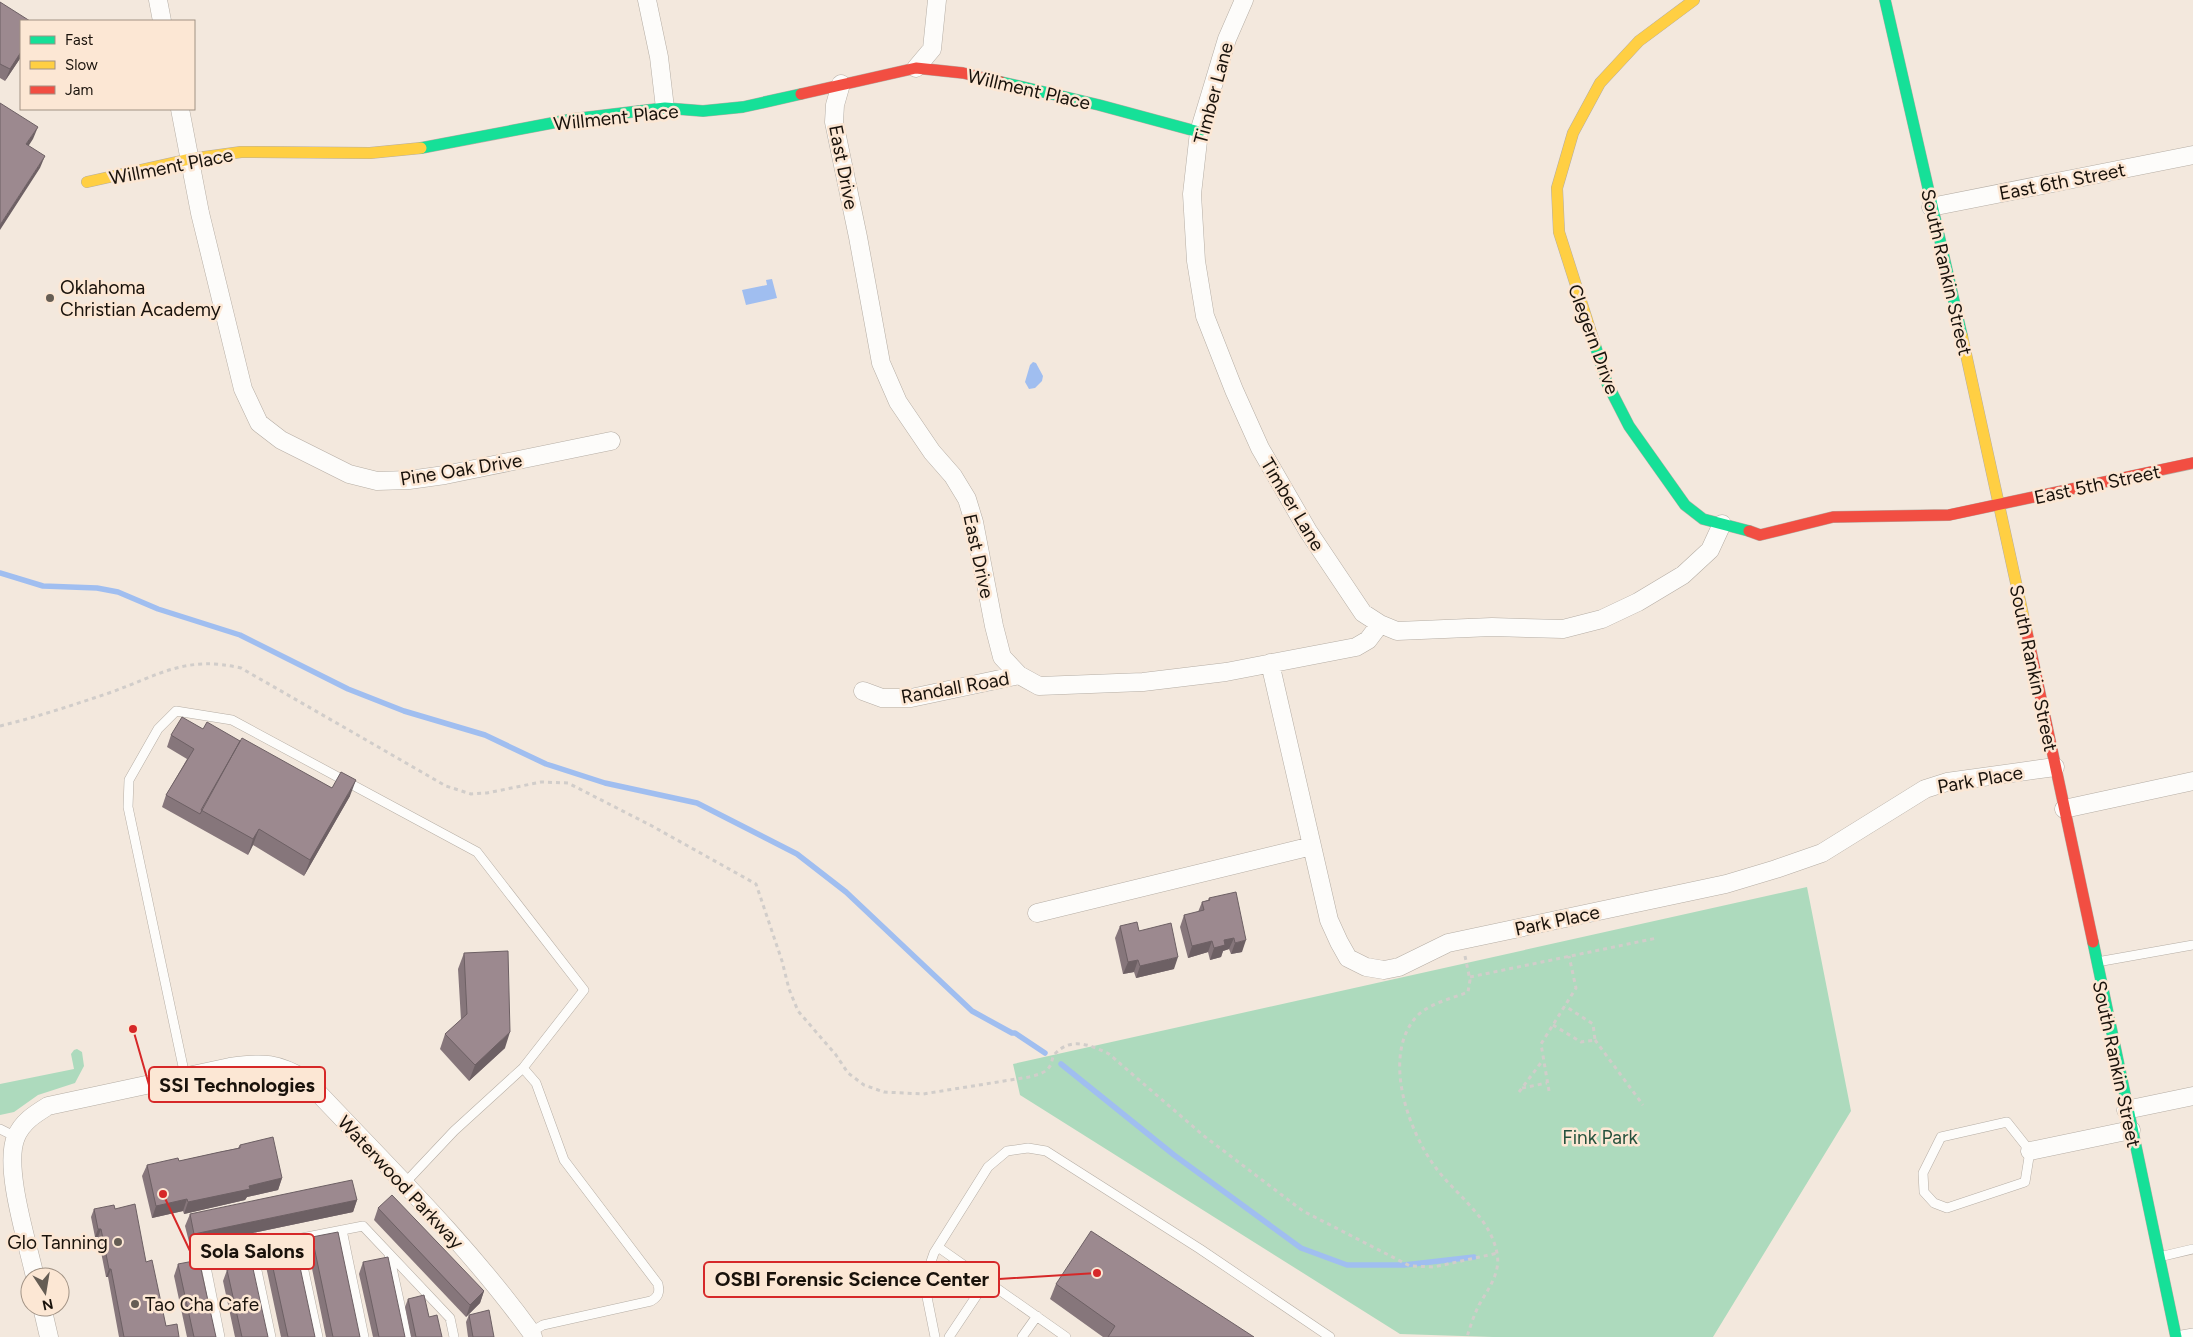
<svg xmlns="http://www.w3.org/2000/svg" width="2193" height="1337" viewBox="0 0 2193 1337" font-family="Figtree,sans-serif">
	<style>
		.green { fill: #addabd }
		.water { fill: #a0bef0 }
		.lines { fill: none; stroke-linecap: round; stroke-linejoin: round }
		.stream { stroke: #a0bef0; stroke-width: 5.5 }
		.lane-casing { stroke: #b5ada4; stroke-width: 10 }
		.street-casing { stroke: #b5ada4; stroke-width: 19 }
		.fast-casing { stroke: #b5ada4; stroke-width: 12 }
		.slow-casing { stroke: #b5ada4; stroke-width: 12 }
		.jam-casing { stroke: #b5ada4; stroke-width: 12 }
		.path { stroke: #d1cdca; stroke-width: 3; stroke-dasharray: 4 4; stroke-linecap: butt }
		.lane { stroke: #fdfcfa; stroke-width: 9 }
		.street { stroke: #fdfcfa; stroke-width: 18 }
		.fast { stroke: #16e098; stroke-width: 11 }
		.slow { stroke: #ffcf43; stroke-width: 11 }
		.jam { stroke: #f24e42; stroke-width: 11 }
		.wall { fill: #86767b }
		.shaded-wall { fill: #6d6064 }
		.building { fill: #9c898f; stroke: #6d6064 }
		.poi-dot { fill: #655d54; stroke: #fce7d4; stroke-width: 2 }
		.labels { text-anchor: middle; stroke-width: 5; stroke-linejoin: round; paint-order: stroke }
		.street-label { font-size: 19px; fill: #19120b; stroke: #fce7d4 }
		.poi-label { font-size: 19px; fill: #19120b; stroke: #fce7d4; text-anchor: start }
		.park-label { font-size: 19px; fill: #25513c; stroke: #fce7d4 }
		.leader { fill: none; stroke: #d62828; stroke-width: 2 }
		.callout-dot { fill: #d62828; stroke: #fce7d4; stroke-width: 2 }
		.callout { fill: #fce7d4; stroke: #d62828; stroke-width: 2 }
		.callout-label { font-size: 20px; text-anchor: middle; font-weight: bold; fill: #19120b }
	</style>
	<rect width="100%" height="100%" fill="#f3e8dd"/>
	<!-- green -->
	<path class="green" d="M1807 887 1851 1111 1713 1337H1493L1400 1334 1020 1095 1013 1064Z
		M77 1049 82 1052 84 1066 75 1083 38 1095 14 1112 0 1115V1084L74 1069 71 1054 74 1050Z"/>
	<!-- water -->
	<path class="water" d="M772 279 777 298 746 305 742 290 767 285 766 280Z
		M1033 362 1036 363 1043 376 1042 381 1035 388 1029 389 1025 382 1030 365Z"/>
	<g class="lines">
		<!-- stream -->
		<path class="stream" d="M0 573 43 586 97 588 118 592 158 609 240 635 348 689 404 711 485 735 546 764 605 783 697 803 797 854 846 892 972 1011 1012 1033H1015L1045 1053
			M1061 1064 1174 1155 1301 1248 1347 1265H1404L1474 1257"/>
		<!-- lane casing -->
		<g class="lane-casing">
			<path id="lane" d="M2097 962 2193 945
				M523 1068 536 1083 564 1160 658 1284C660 1293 658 1297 651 1301L543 1325 531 1332
				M185 1076 128 807 129 780 158 729 176 711 232 720 477 852 584 990 523 1068 454 1131 405 1183
				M2007 1122 2030 1151 2025 1182 1947 1208 1934 1203 1924 1192 1923 1173 1941 1137Z
				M0 1129 16 1137
				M342 1230 364 1337
				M297 1238 318 1337
				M252 1247 271 1337
				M938 1247 1066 1337
				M389 1254 407 1337
				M2159 1257 2193 1249
				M2176 1336 2193 1333
				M220 1337 204 1257 363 1226 450 1318 454 1337
				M935 1337 924 1282 934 1253 988 1167 1007 1151 1028 1148 1046 1151 1200 1249 1330 1337
				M949 1337 987 1280
				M1022 1337 1037 1316"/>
		</g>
		<!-- street casing -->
		<g class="street-casing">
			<path id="street" d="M158 0 162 21
				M647 0 659 57 665 108
				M1244 0 1227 39 1199 132 1192 194 1196 261 1205 316 1234 390 1260 448 1308 531 1363 613 1380 624 1397 631 1492 627 1563 629 1602 619 1638 602 1683 575 1710 550 1722 524
				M916 68 932 49 937 0
				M841 84 835 105 834 122 858 237 881 363 898 402 932 452 953 476 967 499 974 522 994 626 1002 657 1019 675 1039 686 1143 682 1226 672 1356 647 1368 640 1380 624
				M180 109 200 213 243 389 259 423 281 440 349 474 377 481 409 480 445 475 611 441
				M1931 207 2193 155
				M1270 663 1329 920 1339 942 1348 958 1366 967 1384 970 1399 967 1448 943 1726 884 1776 869 1822 853 1925 789 1947 782 2055 767
				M863 691 882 698H911L1019 675
				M2064 809 2193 781
				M1037 913 1312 846
				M2126 1110 2193 1096
				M2030 1151 2131 1130
				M35 1277C28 1244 3 1167 16 1137 22 1122 35 1114 48 1106L230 1067C263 1062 278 1063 306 1080 383 1162 465 1241 531 1332L533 1337
				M42 1307 49 1337"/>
		</g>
		<!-- fast casing -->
		<g class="fast-casing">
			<path id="fast" d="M1885 0 1962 336
				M1001 82 1099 105 1199 132
				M421 148 573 119 665 108 703 111 743 107 801 94
				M1595 345 1607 383 1629 426 1685 505 1703 519 1749 531
				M2093 942 2176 1337"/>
		</g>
		<!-- slow casing -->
		<g class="slow-casing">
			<path id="slow" d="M87 182 190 159 241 152 370 153 421 148
				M1962 336 2027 633
				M1595 345 1559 232 1557 188 1573 133 1600 83 1639 41 1694 0"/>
		</g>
		<!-- jam casing -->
		<g class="jam-casing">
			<path id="jam" d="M801 94 916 68 963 73 1001 82
				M1749 531 1760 535 1833 517 1949 515 2193 463
				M2027 633 2093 942"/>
		</g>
		<!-- path -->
		<path class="path" d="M0 726C37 717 73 705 109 693 159 675 186 655 241 668L446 786 471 794 487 793 541 782 568 783 652 826 756 884 782 961 789 989 798 1011 836 1055 848 1073 864 1085 884 1092 923 1094 1029 1077C1037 1075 1046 1073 1050 1066 1052 1063 1052 1058 1054 1055 1070 1036 1091 1045 1109 1054L1204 1136 1303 1211 1410 1266 1434 1267 1498 1253
			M1465 956 1470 980 1468 992C1451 999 1430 1003 1417 1016 1381 1055 1408 1131 1436 1168 1456 1195 1490 1217 1497 1253 1501 1273 1488 1289 1479 1305 1474 1315 1470 1327 1467 1337
			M1470 977 1657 938
			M1553 1025 1581 1042 1595 1040 1593 1024 1565 1006
			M1595 1040 1643 1105
			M1522 1088 1547 1083
			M1549 1091 1541 1044 1576 988 1569 956
			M1519 1092 1543 1060"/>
		<!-- lane -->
		<use href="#lane" class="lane"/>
		<!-- street -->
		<use href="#street" class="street"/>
		<!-- fast -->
		<use href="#fast" class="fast"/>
		<!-- slow -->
		<use href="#slow" class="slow"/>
		<!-- jam -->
		<use href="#jam" class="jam"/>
	</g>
	<!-- wall -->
	<path class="wall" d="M0 2 21 21V57L5 81 0 78Z
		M203 729 240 741 332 788 350 796 304 876 253 845 248 855 162 807 166 795 187 759 167 747 171 735Z
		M1209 898 1242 952 1231 954 1229 949 1223 951 1221 957 1210 960 1208 952 1188 958 1180 927 1184 915 1198 912 1202 902 1208 900Z
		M1120 926 1139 931 1174 969 1136 978 1134 972 1123 974 1115 938Z
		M464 953 505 1048 469 1081 440 1049 445 1034 461 1020 458 969Z
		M240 1145 282 1178 278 1190 247 1197 245 1200 184 1214 183 1211 152 1218 142 1176 147 1165 179 1161 238 1148Z
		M357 1200 353 1212 190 1246 185 1226 190 1214Z
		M378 1208 484 1291 480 1303 466 1317 374 1220Z
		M94 1209H115L146 1262 166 1326 179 1337H119L108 1277H106L98 1237H95L91 1217Z
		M312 1237 360 1337H326L308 1249Z
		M268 1245 315 1337H281L264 1257Z
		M363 1262 405 1337H373L359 1274Z
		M178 1264 216 1337H187L174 1276Z
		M227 1270 268 1337H235L223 1281Z
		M1056 1284 1254 1337H1103L1050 1299Z
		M408 1299 442 1337H411L405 1307Z
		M469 1315 494 1337H468L466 1322Z"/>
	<!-- shaded-wall -->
	<path class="shaded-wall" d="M21 52V57L5 81 10 69Z
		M38 127 33 139 22 156 26 144Z
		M45 156 40 168 0 230V225Z
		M356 780 350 796 304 876 310 860Z
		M259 829 253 845 248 855 253 839Z
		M1234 938 1229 949 1223 951 1221 957 1210 960 1214 948 1224 940Z
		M1246 940 1242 952 1231 954 1235 943Z
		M1212 941 1208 952 1188 958 1192 946Z
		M1178 957 1174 969 1136 978 1140 966Z
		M1138 960 1134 972 1123 974 1128 962Z
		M510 1032 505 1048 469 1081 475 1065Z
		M282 1178 278 1190 247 1197 245 1200 184 1214 188 1202 249 1186Z
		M187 1199 183 1211 152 1218 156 1206Z
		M357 1200 353 1212 190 1246 194 1234Z
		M98 1229H101L98 1237H95Z
		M109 1269H111L108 1277H106Z
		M484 1291 480 1303 466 1317 470 1305Z"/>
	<!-- building -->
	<path class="building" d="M0 2 30 21H21V52L10 69 0 64Z
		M0 103 38 127 26 144 45 156 0 225Z
		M182 717 203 729 207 722 240 741 200 814 166 795 194 749 171 735Z
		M242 738 332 788 341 772 356 780 310 860 259 829 253 839 201 810Z
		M1236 892 1246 940 1235 943 1234 938 1224 940 1225 945 1214 948 1212 941 1192 946 1184 915 1204 910 1202 902 1210 900 1209 898Z
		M1137 922 1139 931 1171 923 1178 957 1140 966 1138 960 1128 962 1120 926Z
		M508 951 510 1032 475 1065 445 1034 467 1014 464 953Z
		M273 1137 282 1178 249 1186 250 1189 188 1202 187 1199 156 1206 147 1165 178 1158 179 1161 220 1152 240 1148V1145Z
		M352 1180 357 1200 194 1234 190 1214Z
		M392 1195 484 1291 470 1305 378 1208Z
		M135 1204 146 1262 152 1260 166 1326 177 1324 179 1337H124L111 1269H109L101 1229H98L94 1209 114 1205 115 1209Z
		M1091 1231 1254 1337H1108L1115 1326 1056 1284Z
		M338 1232 360 1337H333L312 1237Z
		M294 1239 315 1337H288L268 1245Z
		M388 1257 405 1337H379L363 1262Z
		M199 1260 216 1337H194L178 1264Z
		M252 1264 268 1337H242L227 1270Z
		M424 1295 429 1317 437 1315 442 1337H416L408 1299Z
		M489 1310 494 1337H473L469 1315Z"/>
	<!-- markers -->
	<g class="poi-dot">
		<circle cx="50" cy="298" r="5"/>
		<circle cx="118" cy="1242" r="5"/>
		<circle cx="135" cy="1304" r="5"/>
	</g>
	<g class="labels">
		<!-- street labels -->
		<g class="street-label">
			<text transform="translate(1029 89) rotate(13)" y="7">Willment Place</text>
			<text transform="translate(1213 93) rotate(-75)" y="7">Timber Lane</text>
			<text transform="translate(616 117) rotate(-6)" y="7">Willment Place</text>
			<text transform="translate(171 166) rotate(-11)" y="7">Willment Place</text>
			<text transform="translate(844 167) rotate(79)" y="7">East Drive</text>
			<text transform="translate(2062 181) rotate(-11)" y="7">East 6th Street</text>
			<text transform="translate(1947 272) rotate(77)" y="7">South Rankin Street</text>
			<text transform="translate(1594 339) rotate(70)" y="7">Clegern Drive</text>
			<text transform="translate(461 469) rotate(-9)" y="7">Pine Oak Drive</text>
			<text transform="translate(2097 484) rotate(-12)" y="7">East 5th Street</text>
			<text transform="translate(1293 504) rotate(59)" y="7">Timber Lane</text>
			<text transform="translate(979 556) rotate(78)" y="7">East Drive</text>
			<text transform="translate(2034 668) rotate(78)" y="7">South Rankin Street</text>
			<text transform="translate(955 687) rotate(-10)" y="7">Randall Road</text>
			<text transform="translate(1980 779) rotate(-10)" y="7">Park Place</text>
			<text transform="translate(1557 920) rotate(-12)" y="7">Park Place</text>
			<text transform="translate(2117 1064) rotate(78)" y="7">South Rankin Street</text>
			<text transform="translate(401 1182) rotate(47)" y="7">Waterwood Parkway</text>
		</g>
		<!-- poi labels -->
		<g class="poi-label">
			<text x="60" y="294">Oklahoma<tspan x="60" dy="22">Christian Academy</tspan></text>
			<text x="108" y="1249" text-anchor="end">Glo Tanning</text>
			<text x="145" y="1311">Tao Cha Cafe</text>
		</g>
		<!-- park labels -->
		<g class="park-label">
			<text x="1600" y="1144">Fink Park</text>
		</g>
	</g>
	<!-- callouts -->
	<path class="leader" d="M133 1029L149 1085M163 1194L190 1251M1097 1273L999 1279"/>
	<g class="callout-dot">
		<circle cx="133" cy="1029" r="5"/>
		<circle cx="163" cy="1194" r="5"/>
		<circle cx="1097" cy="1273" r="5"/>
	</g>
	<g class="callout">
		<rect x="149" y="1067" width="176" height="35" rx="5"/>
		<rect x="190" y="1234" width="124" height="35" rx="5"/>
		<rect x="704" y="1262" width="295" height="35" rx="5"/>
	</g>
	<g class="callout-label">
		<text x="237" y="1092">SSI Technologies</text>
		<text x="252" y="1258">Sola Salons</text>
		<text x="852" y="1286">OSBI Forensic Science Center</text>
	</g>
	<!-- legend -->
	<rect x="20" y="20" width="175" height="90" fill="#fce7d4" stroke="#a19284"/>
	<rect x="30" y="36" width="25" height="8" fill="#16e098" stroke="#a19284"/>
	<text x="65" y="45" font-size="15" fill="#19120b">Fast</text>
	<rect x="30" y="61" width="25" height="8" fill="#ffcf43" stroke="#a19284"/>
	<text x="65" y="70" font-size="15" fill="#19120b">Slow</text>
	<rect x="30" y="86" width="25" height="8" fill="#f24e42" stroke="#a19284"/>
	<text x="65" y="95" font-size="15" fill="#19120b">Jam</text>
	<!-- north arrow -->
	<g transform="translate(45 1292) rotate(168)"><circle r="24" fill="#fce7d4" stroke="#a19284"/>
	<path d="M0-4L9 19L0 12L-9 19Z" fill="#655d54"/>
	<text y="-8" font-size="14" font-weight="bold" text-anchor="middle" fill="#19120b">N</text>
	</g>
</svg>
